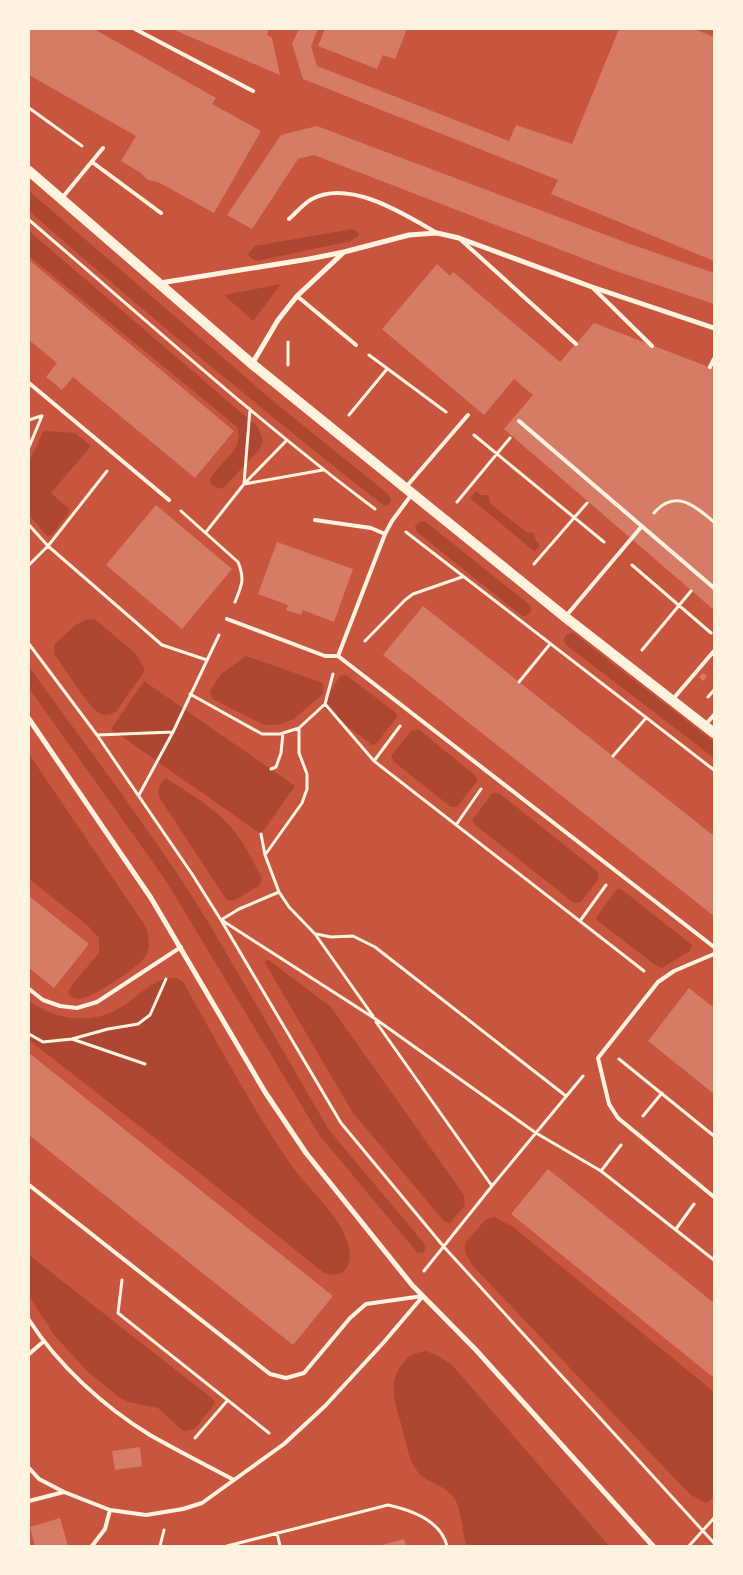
<svg xmlns="http://www.w3.org/2000/svg" width="743" height="1575" viewBox="0 0 743 1575" font-family="Spectral,serif">
	<style>
		.green { fill: #ae4732 }
		.building { fill: #d67c66 }
		.lines { fill: none; stroke-linecap: round; stroke-linejoin: round }
		.path { stroke: #fff3e0; stroke-width: 3 }
		.service { stroke: #fff3e0; stroke-width: 4 }
		.minor { stroke: #fff3e0; stroke-width: 5 }
		.secondary { stroke: #fff3e0; stroke-width: 10 }
	</style>
	<rect width="100%" height="100%" fill="#c8553d"/>
	<!-- green -->
	<path class="green" d="M29 191 273 401 388 494 391 499 390 503 386 506 383 505C262 410 144 312 29 211Z
		M352 229 357 231 359 235 351 241 257 261 252 259 248 254 255 246Z
		M29 231 258 427 263 442 259 450 224 487 219 489 212 485 210 479C220 461 245 450 237 427L29 256Z
		M281 284 253 321 224 295Z
		M47 431 75 433 91 446 51 493 69 509 68 514 52 535 47 536 29 515V462L43 432Z
		M476 491 481 495H488L491 504 526 532 534 533 536 541 540 544 535 552 470 498Z
		M420 521 426 522 531 606C532 613 528 617 522 616L417 532 415 526Z
		M87 619 96 620 136 654 144 668V672L116 712C111 714 106 716 101 714 89 709 64 667 55 655L54 645 74 626Z
		M573 633 714 742V758L565 644 564 639 567 634Z
		M246 656 323 683 324 693 294 719 278 725H264L213 699 210 691 221 674Z
		M29 667 124 797 177 873 210 925 329 1130 423 1242 426 1247 423 1253 417 1252 320 1136 166 881 29 688Z
		M341 675H346L396 713 397 717 376 744 372 745 324 708 322 703Z
		M144 681 295 786 261 834 111 729Z
		M418 729 476 776 477 781 457 807H451L394 762 391 756 411 731Z
		M29 754 146 927C148 936 151 945 147 954 141 966 92 999 78 999 74 999 71 996 68 993L71 986 99 953V938L87 925 29 879Z
		M166 778C185 791 215 808 229 825 243 841 253 860 262 879L259 886 233 901 226 899 159 797C158 789 159 783 166 778Z
		M493 793H499L597 871 599 878 581 902 574 903 474 824 472 820Z
		M617 889H621L692 945 690 951 662 968 654 964 598 921 596 918Z
		M267 960 270 961 331 1007 464 1195 465 1205 450 1223 444 1221 353 1113 265 963Z
		M176 978 183 982C218 1043 251 1107 291 1165 308 1189 345 1220 349 1249 352 1268 343 1279 324 1273L206 1178 29 1040V1001C54 1019 88 1025 116 1010 132 1002 144 987 161 980 165 978 171 978 176 978Z
		M494 1217 513 1227 714 1392V1497L706 1503 691 1495 680 1484 473 1266 465 1252V1243L485 1220Z
		M29 1255 213 1399 215 1403 195 1429 183 1431 158 1408 128 1402 119 1397 88 1372 55 1336 29 1296Z
		M426 1351 438 1356 452 1365 609 1546H466C463 1534 461 1512 456 1501 448 1485 427 1484 417 1471 409 1460 406 1444 403 1431 397 1408 385 1382 404 1362 411 1354 415 1353 426 1351Z"/>
	<!-- building -->
	<path class="building" d="M29 29H94L216 98 212 104 261 131 214 213 158 182 148 180 141 173 121 161 136 136 29 75Z
		M172 29H269L267 35 272 38 280 75Z
		M299 29H318L311 46 317 66 509 141 516 125 572 144 619 29H694L714 37V261L551 194 558 180 303 79 292 44Z
		M325 29H407L395 59 383 55 377 69 318 46Z
		M317 126 627 243 714 273V304L613 270 314 155 298 159 252 229 227 215 281 135Z
		M29 260 234 431 195 478 73 377 62 390 46 377 57 363 29 340Z
		M437 264 450 276 453 272 560 362 594 323 714 369V610L504 429 533 395 514 379 484 415 382 329Z
		M156 505 232 569 182 629 106 565Z
		M277 542 353 569 334 622 303 610 301 615 286 610 288 605 258 594Z
		M423 606 714 836V916L383 655Z
		M703 673 707 676 703 681 699 677Z
		M29 896 89 944 54 988 29 968Z
		M689 988 714 1008V1094L648 1041Z
		M29 1053 333 1296 293 1345 29 1135Z
		M548 1169 714 1303V1378L511 1214Z
		M140 1447 142 1466 115 1470 112 1451Z
		M60 1518 68 1546H35L30 1527Z
		M404 1539 406 1546H378Z"/>
	<g class="lines">
		<!-- path -->
		<path class="path" d="M29 108 82 146
			M29 220C143 317 255 419 375 509
			M369 355 446 412
			M288 365V342
			M250 409 244 484 323 470
			M349 415 387 369
			M29 420 41 416
			M474 435 604 542
			M29 447 42 416
			M457 502 510 438
			M181 511 238 562C245 579 242 585 235 602
			M654 513C675 488 695 506 714 522
			M29 525 48 546 162 645 207 660
			M206 532 244 484 287 440
			M406 532 714 770
			M534 564 587 503
			M29 565 48 546 107 471
			M632 565 711 633
			M365 641 405 600 413 594 462 577
			M29 644 97 735 192 874 221 920 341 1123 444 1247 714 1543
			M642 650 691 591
			M519 682 550 644
			M190 694 262 734H280L299 728 325 704 333 674
			M708 697 714 690
			M325 704 374 761 644 971
			M97 735 173 732
			M613 756 646 718
			M374 761 400 726
			M271 769 276 767 281 753 283 733
			M139 795 173 732 219 635
			M456 825 481 789
			M261 834 265 855 279 892 289 907 315 934 373 1016
			M265 855 302 803 307 789V774L299 753V728
			M221 920 239 909 279 892
			M223 921 374 1018 536 1133 601 1171 714 1260
			M580 921 606 885
			M316 934 331 937 353 936 375 947 566 1096
			M376 1022 492 1186
			M29 1034 43 1042 72 1039 108 1029 138 1024 150 1015 166 979
			M72 1039 145 1064
			M619 1059 714 1136
			M643 1116 662 1093
			M601 1171 621 1145
			M676 1229 694 1204
			M424 1271 492 1186 583 1076
			M122 1280 118 1313 269 1433
			M195 1438 227 1401
			M277 1533 280 1546
			M160 1546 164 1530
			M227 1546 388 1505C411 1510 441 1521 447 1546
			M689 1546 714 1518"/>
		<!-- service -->
		<path class="service" d="M135 29 253 91
			M92 162 161 213
			M62 198 103 148
			M289 219C296 213 304 203 312 199 350 179 404 214 437 233
			M460 239 576 344
			M594 289 652 346
			M297 296 356 345
			M710 367 714 359
			M29 383 169 500
			M519 421 714 588
			M406 487 468 415
			M315 520 371 528 385 534
			M566 616 642 526
			M227 619 325 656H338L385 534 392 521 412 494
			M338 656 714 947
			M673 699 714 651
			M706 724 714 715
			M714 954 674 971 658 982 598 1058 609 1104 618 1118 714 1197
			M29 989 43 1000 60 1006 77 1008 97 1002 181 947
			M29 1185 270 1374 286 1378 304 1373 350 1318 366 1304 423 1296
			M29 1320C58 1365 104 1407 150 1435 178 1451 206 1465 234 1480
			M29 1354 43 1342
			M29 1468 39 1479 64 1492
			M29 1501 64 1492 110 1510 146 1515 183 1509 202 1503 284 1444 325 1406 384 1342 423 1296
			M92 1546 105 1529 110 1510"/>
		<!-- minor -->
		<path class="minor" d="M160 283 309 259 344 252 409 235 437 233 459 238 592 287 714 328
			M252 364 278 320 297 296 343 253
			M29 719 151 898 265 1092 306 1153 412 1285 476 1350 653 1546"/>
		<!-- secondary -->
		<path class="secondary" d="M29 171 252 364 565 617 714 733"/>
	</g>
	<!-- border -->
	<rect width="743" height="1575" fill="none" stroke="#fff3e0" stroke-width="60"/>
</svg>
